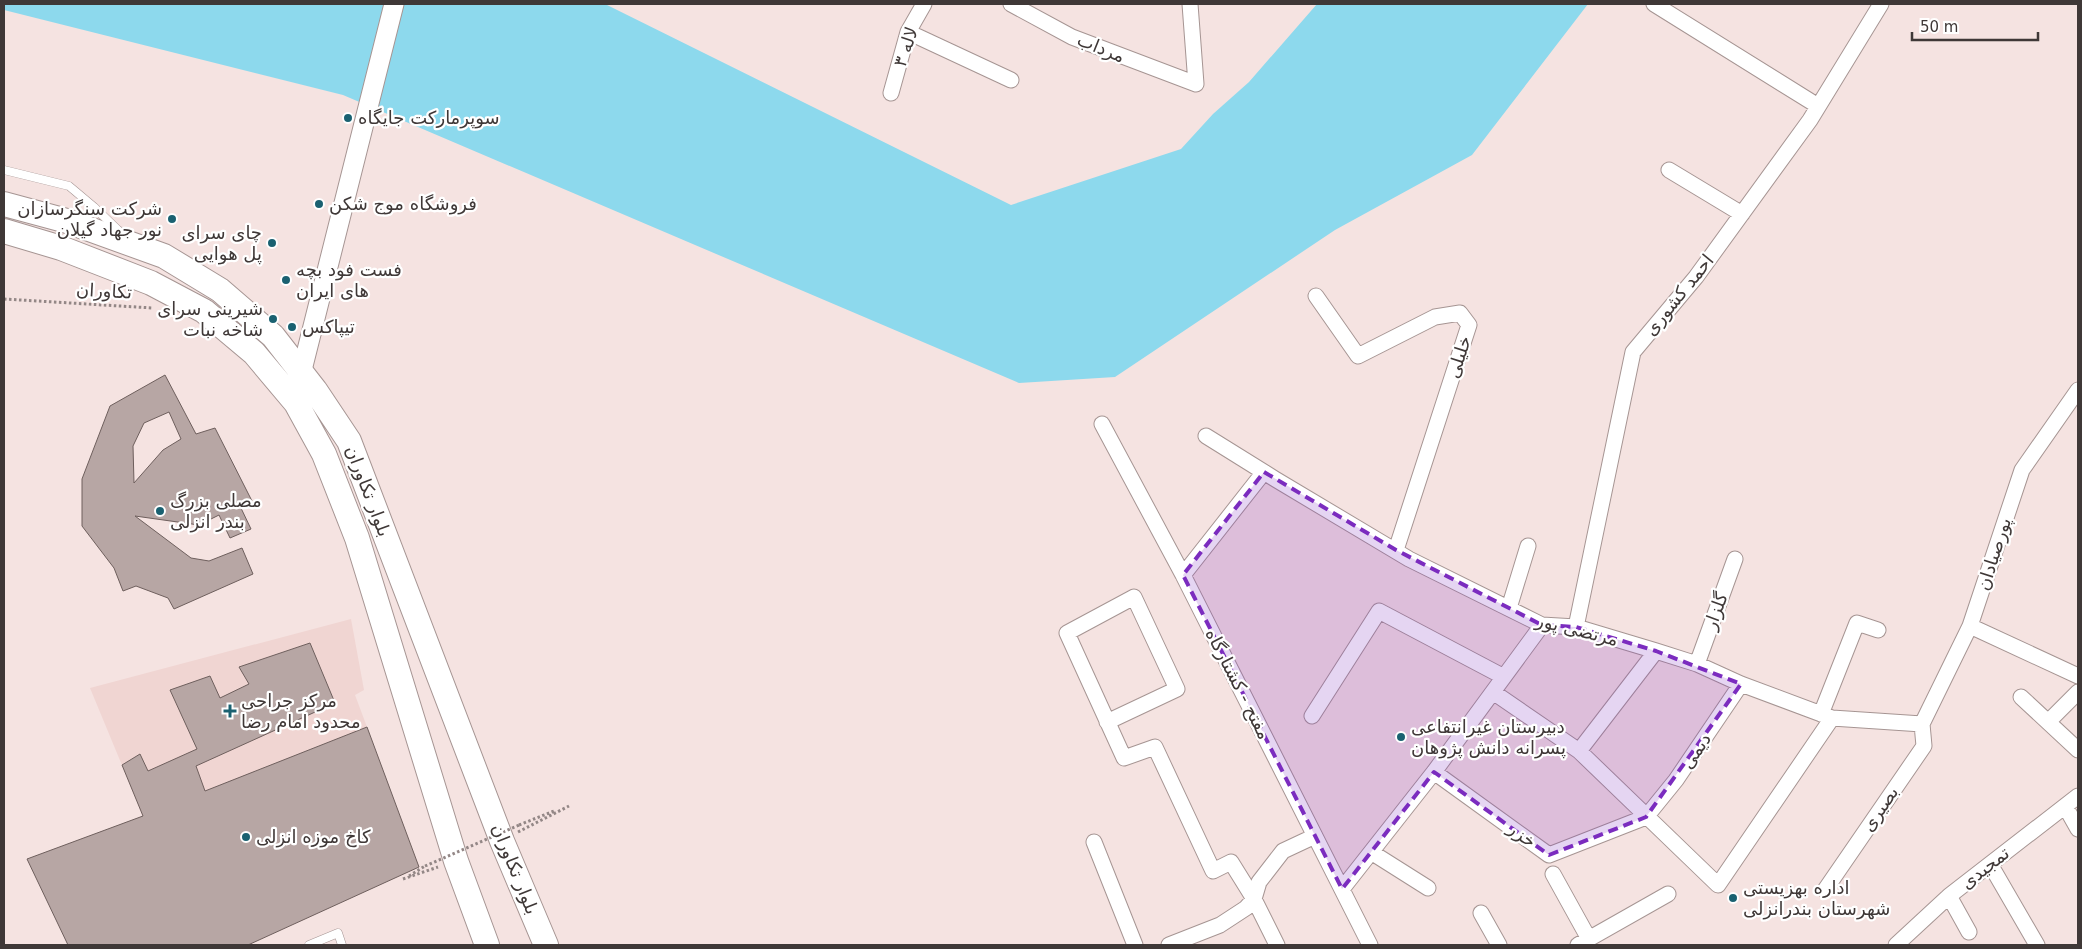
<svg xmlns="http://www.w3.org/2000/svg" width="2082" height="949" viewBox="0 0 2082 949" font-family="'DejaVu Sans','Noto Naskh Arabic',sans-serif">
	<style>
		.built { fill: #f0d5d2 }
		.water { fill: #8dd9ed }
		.building { fill: #b7a6a4; stroke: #6e5f5d; fill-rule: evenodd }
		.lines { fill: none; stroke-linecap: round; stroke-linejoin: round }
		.service-casing { stroke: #a69593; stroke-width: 9 }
		.minor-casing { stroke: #a69593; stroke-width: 17 }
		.tertiary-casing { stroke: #a69593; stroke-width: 21 }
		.primary-casing { stroke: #a69593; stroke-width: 26 }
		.path { stroke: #938786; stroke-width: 3; stroke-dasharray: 2.5 2.5; stroke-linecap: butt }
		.service { stroke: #fff; stroke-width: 8 }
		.minor { stroke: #fff; stroke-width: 15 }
		.tertiary { stroke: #fff; stroke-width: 19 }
		.primary { stroke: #fff; stroke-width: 24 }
		.path-bridge { stroke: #938786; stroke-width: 3; stroke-dasharray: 2.5 2.5; stroke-linecap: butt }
		.marked { fill: #7b2cbf; fill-opacity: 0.2; stroke: #7b2cbf; stroke-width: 4; stroke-dasharray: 10 6; stroke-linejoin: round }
		.poi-dot { fill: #1a6171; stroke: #fff; stroke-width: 2 }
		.labels { text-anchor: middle; stroke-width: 4.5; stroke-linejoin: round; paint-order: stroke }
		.street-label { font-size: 18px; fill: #3f3837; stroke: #fff }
		.poi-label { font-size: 18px; fill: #3f3837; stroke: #fff; text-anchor: start }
	</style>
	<rect width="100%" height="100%" fill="#f5e3e1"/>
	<!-- built -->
	<path class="built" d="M351 619 364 690 355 695 367 727 143 816 90 688Z"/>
	<!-- water -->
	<path class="water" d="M4 4H605L1011 205 1181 149 1213 114 1249 82 1317 4H1588L1472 155 1335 230 1115 377 1019 383 343 95 4 10Z"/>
	<!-- building -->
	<path class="building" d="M165 375 196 434 215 428 252 501 240 506 251 529 230 538 219 515 199 525 135 516 191 558 209 561 242 548 253 574 174 609 168 598 136 586 123 591 114 568 82 526V479L110 406ZM169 412 181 439 163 450 134 483 133 446 144 423Z
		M310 643 335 703 196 766 205 791 367 727 419 867 248 945H68L27 859 143 816 122 765 140 754 148 771 197 749 170 690 210 676 220 698 249 684 239 667Z"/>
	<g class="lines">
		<!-- service casing -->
		<g class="service-casing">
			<path id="service" d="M4 170 69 186 94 207 120 232
				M309 945 338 933 342 945"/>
		</g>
		<!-- minor casing -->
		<g class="minor-casing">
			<path id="minor" d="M1011 4 1072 37 1196 84 1190 4
				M1654 4 1818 106
				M908 32 1011 80
				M891 93 908 32 924 4
				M1669 170 1742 214
				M1316 296 1358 356 1435 317 1460 313 1469 325 1396 550
				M1102 424 1183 575 1370 945
				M1206 436 1275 479 1409 559 1542 625 1576 627 1656 651 1697 664 1741 684 1832 718 1922 724
				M1183 575 1264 472
				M1509 608 1528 546
				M1970 626 2078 676
				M1576 627 1633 352 1696 277 1810 120 1881 4
				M1697 664 1735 559
				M1493 692 1579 751 1718 885 1832 718
				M2021 697 2078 750
				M1821 714 1857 623 1878 630
				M1312 716 1379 611 1504 677
				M1107 722 1177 689 1134 597 1067 633 1124 758 1155 747 1213 871 1231 862 1254 899 1277 945
				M2048 722 2078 692
				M1922 724 1970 626 2022 470 2078 390
				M1579 751 1656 651
				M1434 772 1549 855 1646 817 1676 780 1741 684
				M2065 806 2078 829
				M1094 842 1135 945
				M1371 852 1428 888
				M1990 864 2037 945
				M1553 874 1589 939
				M1342 889 1434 772 1542 625
				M1825 890 1924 746 1922 724
				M1949 896 1969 932
				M1481 913 1499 945
				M1169 945 1220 925 1246 908 1254 899 1259 882 1283 851 1315 836
				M1578 945 1668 894
				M1896 945 1949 896 2078 796"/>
		</g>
		<!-- tertiary casing -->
		<g class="tertiary-casing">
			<path id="tertiary" d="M301 374 394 4"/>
		</g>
		<!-- primary casing -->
		<g class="primary-casing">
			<path id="primary" d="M4 204 67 221 164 256 220 290 273 336 315 390 349 441 502 841 546 945
				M4 231 61 248 151 283 204 311 254 353 296 403 324 454 357 538 456 861 487 945"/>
		</g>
		<!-- path -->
		<path class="path" d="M4 299 153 308
			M519 825 554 811
			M518 832 569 806
			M409 876 425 866
			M403 879 438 867"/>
		<!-- service -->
		<use href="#service" class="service"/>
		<!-- minor -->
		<use href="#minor" class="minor"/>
		<!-- tertiary -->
		<use href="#tertiary" class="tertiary"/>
		<!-- primary -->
		<use href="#primary" class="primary"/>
		<!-- path-bridge -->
		<path class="path-bridge" d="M425 866 519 825"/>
	</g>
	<!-- marked area -->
	<path class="marked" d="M1264 472 1396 550 1542 625 1576 627 1656 651 1741 684 1646 817 1549 855 1434 772 1342 889 1183 575Z"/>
	<!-- markers -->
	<g class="poi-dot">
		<circle cx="348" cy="118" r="5"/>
		<circle cx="319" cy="204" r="5"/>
		<circle cx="172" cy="219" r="5"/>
		<circle cx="272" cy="243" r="5"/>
		<circle cx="286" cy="280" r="5"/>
		<circle cx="273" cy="319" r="5"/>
		<circle cx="292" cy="327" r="5"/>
		<circle cx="160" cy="511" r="5"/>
		<path d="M227.5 703.5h5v5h5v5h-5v5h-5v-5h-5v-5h5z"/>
		<circle cx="1401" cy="737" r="5"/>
		<circle cx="246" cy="837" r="5"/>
		<circle cx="1733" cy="898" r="5"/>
	</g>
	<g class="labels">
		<!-- street labels -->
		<g class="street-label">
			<text transform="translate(906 47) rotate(-71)" y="6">لاله ۳</text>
			<text transform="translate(1101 48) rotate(22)" y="6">مرداب</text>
			<text transform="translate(104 291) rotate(3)" y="6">تکاوران</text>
			<text transform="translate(1679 295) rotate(-51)" y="6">احمد کشوری</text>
			<text transform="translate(1459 357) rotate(-72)" y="6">خلیلی</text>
			<text transform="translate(368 491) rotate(69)" y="6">بلوار تکاوران</text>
			<text transform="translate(1994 554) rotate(-72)" y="6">پورصیادان</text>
			<text transform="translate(1716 611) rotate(-70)" y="6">گلزار</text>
			<text transform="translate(1577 630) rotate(14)" y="6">مرتضی پور</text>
			<text transform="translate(1238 684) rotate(63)" y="6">مفتح - کشتارگاه</text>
			<text transform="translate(1696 751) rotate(-56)" y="6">دیمی</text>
			<text transform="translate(1880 809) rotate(-56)" y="6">بصیری</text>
			<text transform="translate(1522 835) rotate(36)" y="6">خزر</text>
			<text transform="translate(1985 868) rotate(-38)" y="6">تمجیدی</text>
			<text transform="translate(515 869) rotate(68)" y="6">بلوار تکاوران</text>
		</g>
		<!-- poi labels -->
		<g class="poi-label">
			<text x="358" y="124">سوپرمارکت جایگاه</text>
			<text x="329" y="210">فروشگاه موج شکن</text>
			<text x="162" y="215" text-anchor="end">شرکت سنگرسازان<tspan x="162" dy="21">نور جهاد گیلان</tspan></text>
			<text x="262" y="239" text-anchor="end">چای سرای<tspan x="262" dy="21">پل هوایی</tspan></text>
			<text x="296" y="276">فست فود بچه<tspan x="296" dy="21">های ایران</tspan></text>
			<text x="263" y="315" text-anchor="end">شیرینی سرای<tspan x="263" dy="21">شاخه نبات</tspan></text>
			<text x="302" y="333">تیپاکس</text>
			<text x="170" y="507">مصلی بزرگ<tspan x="170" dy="21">بندر انزلی</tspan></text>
			<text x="241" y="707">مرکز جراحی<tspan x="241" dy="21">محدود امام رضا</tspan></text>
			<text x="1411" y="733">دبیرستان غیرانتفاعی<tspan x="1411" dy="21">پسرانه دانش پژوهان</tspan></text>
			<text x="256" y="843">کاخ موزه انزلی</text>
			<text x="1743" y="894">اداره بهزیستی<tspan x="1743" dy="21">شهرستان بندرانزلی</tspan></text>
		</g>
	</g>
	<!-- border -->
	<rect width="2082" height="949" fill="none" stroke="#3f3837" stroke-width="10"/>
	<!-- scale -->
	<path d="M1912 32v8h126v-8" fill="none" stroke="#3f3837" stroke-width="2.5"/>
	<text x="1920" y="32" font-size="15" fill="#3f3837" stroke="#ffffff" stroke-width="4" paint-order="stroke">50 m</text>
</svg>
